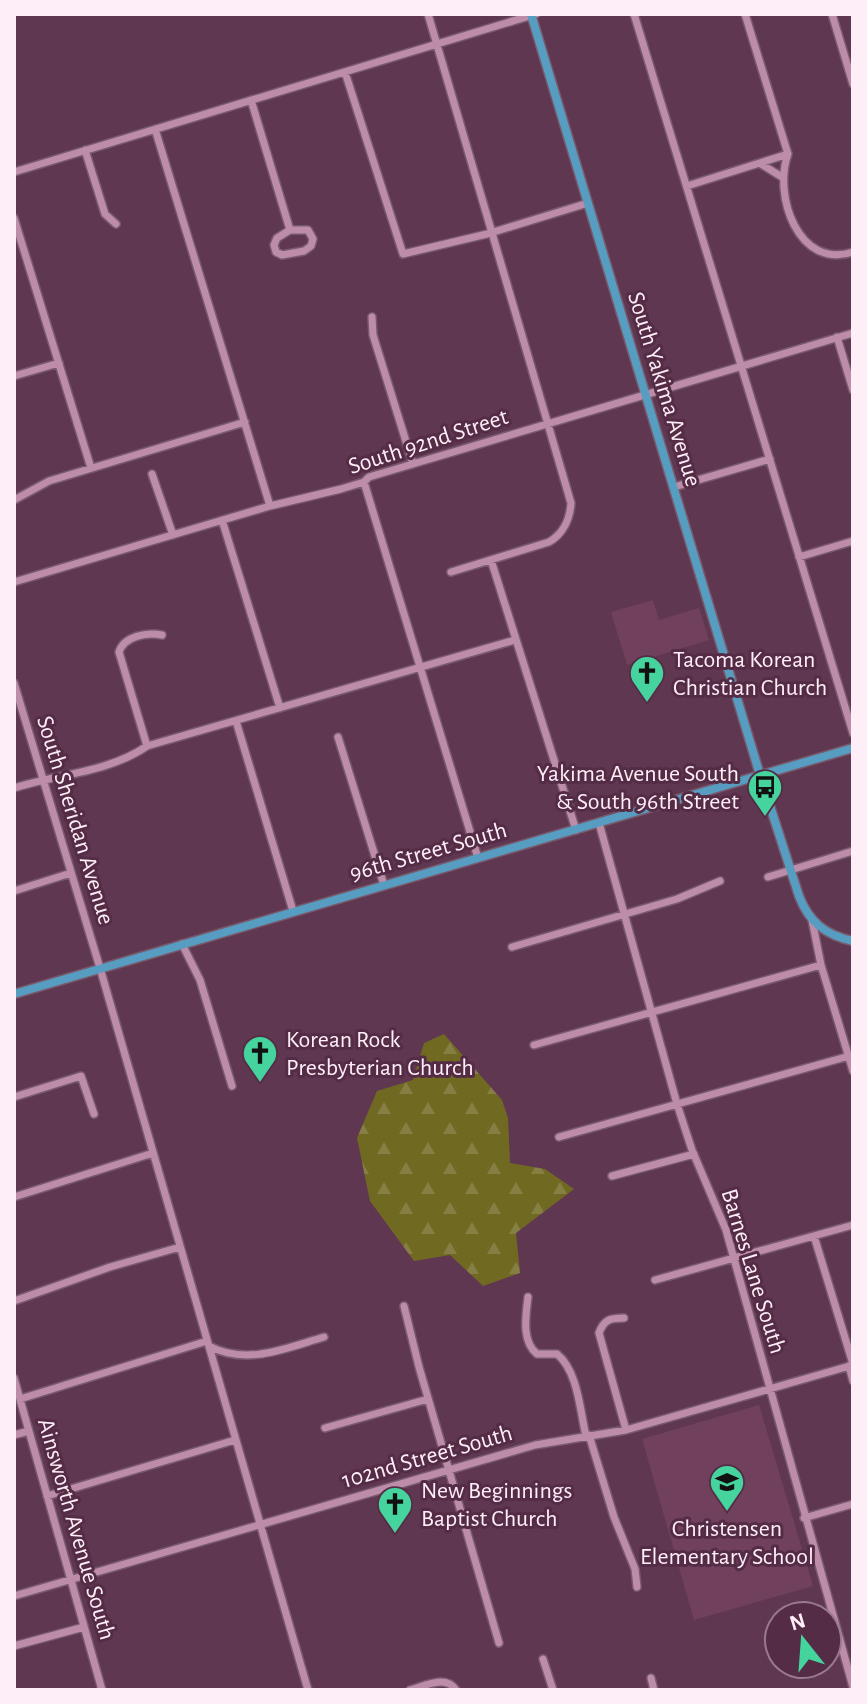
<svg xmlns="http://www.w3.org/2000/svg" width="867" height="1704" viewBox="0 0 867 1704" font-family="'Alegreya Sans',sans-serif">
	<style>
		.built { fill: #70405c }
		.forest { fill: url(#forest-firs) }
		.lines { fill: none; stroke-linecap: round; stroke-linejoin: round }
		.minor-casing { stroke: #78586b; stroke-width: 10 }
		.major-casing { stroke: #78586b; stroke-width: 11 }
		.minor { stroke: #bc8ca8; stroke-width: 7 }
		.major { stroke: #569dc1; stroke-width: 8 }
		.labels { text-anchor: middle; stroke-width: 6; stroke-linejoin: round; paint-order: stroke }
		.street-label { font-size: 24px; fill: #feeef7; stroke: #552c45 }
		.poi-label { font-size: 24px; fill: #feeef7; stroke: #552c45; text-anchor: start }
	</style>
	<defs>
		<pattern id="forest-firs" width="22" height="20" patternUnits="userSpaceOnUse" patternTransform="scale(2)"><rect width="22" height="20" fill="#706922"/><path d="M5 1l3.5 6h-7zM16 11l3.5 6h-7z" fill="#857f43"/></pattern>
	</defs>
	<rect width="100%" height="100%" fill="#603750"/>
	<!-- built -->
	<path class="built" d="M653 600 659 620 699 608 709 640 627 665 611 612Z
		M759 1405 813 1586 694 1620 642 1439Z"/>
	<!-- forest -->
	<path class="forest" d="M444 1034 502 1100 508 1118 510 1163 545 1169 574 1189 516 1233 520 1273 483 1286 450 1255 414 1261 370 1201 357 1138 377 1091 413 1080 424 1043Z"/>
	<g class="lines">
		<!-- minor casing -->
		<g class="minor-casing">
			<path id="minor" d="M428 14 571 503C570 519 563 534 549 542L451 572
				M634 14 853 733
				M745 14 788 154
				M832 14 853 84
				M345 72 403 254 487 234 588 203
				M251 100 290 230 277 238 274 245 276 252 282 255 304 251 311 246 313 239 308 230H290
				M155 129 270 506
				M85 150 105 214 116 224
				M788 154C773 195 798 270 853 252
				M761 164 782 177
				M14 172 536 14
				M687 186 788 154
				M14 218 91 468
				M372 317 373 335 413 464
				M837 337 853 390
				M14 376 59 363
				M152 474 173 535
				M364 482 478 858
				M674 487 770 459
				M14 500 49 481 245 422
				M222 520 280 708
				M799 557 853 541
				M491 560 576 830
				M14 582 270 506 341 489 364 482 369 477 853 333
				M14 683 100 968 308 1690
				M236 721 293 911
				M338 737 384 885
				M147 746 119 652C124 636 147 632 162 635
				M14 788C57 774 108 773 147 746L515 640
				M599 823 677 1104 692 1150 726 1230 853 1687
				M768 877 853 851
				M14 891 71 873
				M812 920 821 965 853 1071
				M182 944 200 980 232 1086
				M512 947 677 899 720 881
				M534 1045 821 965
				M14 1097 81 1076 94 1114
				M559 1137 853 1055
				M612 1176 694 1154
				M14 1197 153 1153
				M814 1236 853 1364
				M655 1280 853 1225
				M528 1297C526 1315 521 1341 537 1354H557C578 1371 580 1411 586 1436
				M14 1301 110 1267 180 1247
				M404 1306 419 1367 499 1643
				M624 1318C611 1318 604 1319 599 1333L626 1430
				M209 1346C247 1366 286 1348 324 1337
				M849 1366 853 1381
				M14 1378 102 1690
				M20 1399 207 1341
				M325 1428 428 1399
				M14 1435 29 1431
				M589 1435 614 1517 635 1569 637 1587
				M47 1496 235 1440
				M804 1518 853 1504
				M14 1596 535 1445 626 1430 853 1365
				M14 1646 84 1627
				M774 1646 779 1644
				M543 1659 553 1690
				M651 1678 654 1690
				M410 1690C425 1686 446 1674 456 1690"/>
		</g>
		<!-- major casing -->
		<g class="major-casing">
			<path id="major" d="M531 14 760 775 799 896C809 922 825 935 853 941
				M14 994 853 748"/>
		</g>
		<!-- minor -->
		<use href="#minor" class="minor"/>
		<!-- major -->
		<use href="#major" class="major"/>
	</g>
	<!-- icons -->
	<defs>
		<g id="church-pin" transform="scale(1.8)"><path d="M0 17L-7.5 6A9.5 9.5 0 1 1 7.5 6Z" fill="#46d49e" stroke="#552c45"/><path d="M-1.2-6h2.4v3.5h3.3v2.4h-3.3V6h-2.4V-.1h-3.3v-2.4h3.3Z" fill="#111"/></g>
		<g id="bus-pin" transform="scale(1.8)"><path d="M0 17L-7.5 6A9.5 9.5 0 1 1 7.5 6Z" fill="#46d49e" stroke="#552c45"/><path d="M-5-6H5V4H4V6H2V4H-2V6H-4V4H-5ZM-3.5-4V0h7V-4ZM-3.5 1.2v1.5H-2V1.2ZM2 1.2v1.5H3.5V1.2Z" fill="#111"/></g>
		<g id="school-pin" transform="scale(1.8)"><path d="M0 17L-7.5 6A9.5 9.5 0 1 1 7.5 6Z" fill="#46d49e" stroke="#552c45"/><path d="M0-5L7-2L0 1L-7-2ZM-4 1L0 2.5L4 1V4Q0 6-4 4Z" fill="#111"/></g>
	</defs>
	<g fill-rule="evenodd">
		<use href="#church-pin" x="647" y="673"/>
		<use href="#bus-pin" x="765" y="787"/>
		<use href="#church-pin" x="260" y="1053"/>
		<use href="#school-pin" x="727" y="1482"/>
		<use href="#church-pin" x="395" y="1504"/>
	</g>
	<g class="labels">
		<!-- street labels -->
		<g class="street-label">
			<text transform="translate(665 389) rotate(73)" y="8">South Yakima Avenue</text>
			<text transform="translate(428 441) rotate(-18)" y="8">South 92nd Street</text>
			<text transform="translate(76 820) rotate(73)" y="8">South Sheridan Avenue</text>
			<text transform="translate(428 851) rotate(-16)" y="8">96th Street South</text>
			<text transform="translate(754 1271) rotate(73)" y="8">Barnes Lane South</text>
			<text transform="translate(427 1456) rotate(-16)" y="8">102nd Street South</text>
			<text transform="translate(77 1529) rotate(74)" y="8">Ainsworth Avenue South</text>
		</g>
		<!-- poi labels -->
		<g class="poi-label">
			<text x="673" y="667">Tacoma Korean<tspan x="673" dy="28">Christian Church</tspan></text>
			<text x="739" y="781" text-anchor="end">Yakima Avenue South<tspan x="739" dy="28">&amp; South 96th Street</tspan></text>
			<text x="286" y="1047">Korean Rock<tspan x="286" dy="28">Presbyterian Church</tspan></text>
			<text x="421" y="1498">New Beginnings<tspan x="421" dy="28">Baptist Church</tspan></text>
			<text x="727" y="1536" text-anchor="middle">Christensen<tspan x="727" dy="28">Elementary School</tspan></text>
		</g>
	</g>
	<!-- border -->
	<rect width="867" height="1704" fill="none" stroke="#feeef7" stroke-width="32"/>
	<!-- north arrow -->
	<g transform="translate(803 1640) rotate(343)"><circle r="38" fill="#552c45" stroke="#997a8c" stroke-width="2"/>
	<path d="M0-6L14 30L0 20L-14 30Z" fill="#46d49e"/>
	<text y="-12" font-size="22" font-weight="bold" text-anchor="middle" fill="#feeef7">N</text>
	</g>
</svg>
